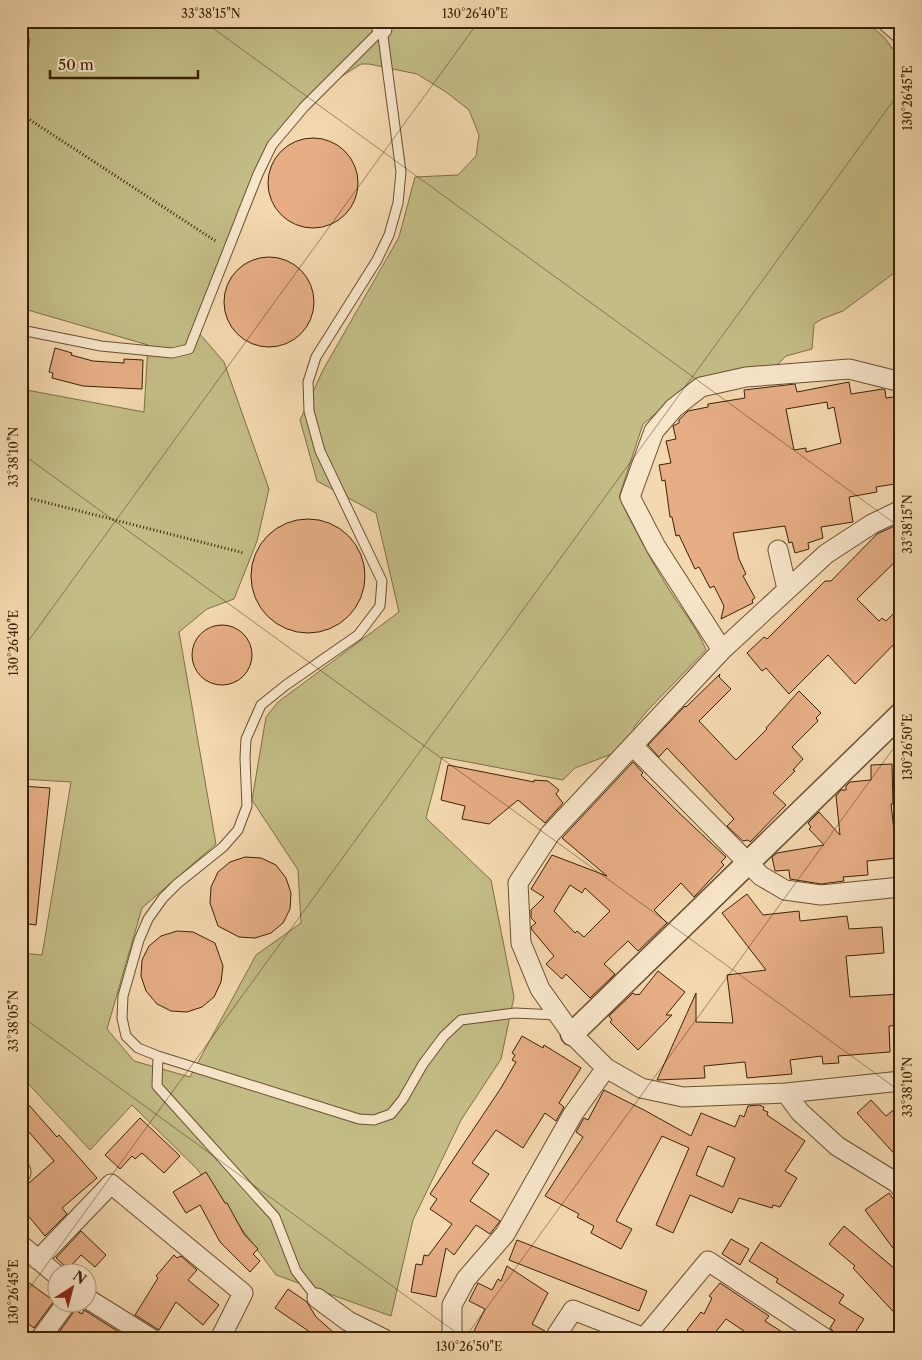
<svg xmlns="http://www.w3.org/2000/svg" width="922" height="1360" viewBox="0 0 922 1360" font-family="'Libre Caslon Text',serif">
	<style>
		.green { fill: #c3bc85; stroke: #7e6f44; fill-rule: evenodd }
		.building { fill: #e7ae86; stroke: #3a2204; fill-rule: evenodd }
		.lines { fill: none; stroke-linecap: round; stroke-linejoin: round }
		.service-casing { stroke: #68502f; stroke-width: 11 }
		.minor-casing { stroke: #68502f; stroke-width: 21 }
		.tertiary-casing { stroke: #68502f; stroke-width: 25 }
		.path { stroke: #3a2204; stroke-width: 3; stroke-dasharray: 1 2.5; stroke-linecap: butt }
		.service { stroke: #f8e6cb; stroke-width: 9 }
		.minor { stroke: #f8e6cb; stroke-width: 19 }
		.tertiary { stroke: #f8e6cb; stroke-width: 22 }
		.ticks { fill: none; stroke: #3a2204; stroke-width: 1; stroke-opacity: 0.45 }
		.neatline { fill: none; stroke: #3a2204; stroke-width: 2 }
		.ticks-label { font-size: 12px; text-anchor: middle; fill: #3a2204 }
	</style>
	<rect width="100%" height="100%" fill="#f4d8af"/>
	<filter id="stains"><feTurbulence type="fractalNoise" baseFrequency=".004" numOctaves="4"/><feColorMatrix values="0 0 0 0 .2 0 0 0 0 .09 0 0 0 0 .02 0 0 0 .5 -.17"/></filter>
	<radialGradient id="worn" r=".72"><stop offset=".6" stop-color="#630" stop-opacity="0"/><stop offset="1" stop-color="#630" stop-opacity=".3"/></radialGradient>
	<!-- green -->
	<path class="green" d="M21 21H309L308 25 389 29 396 21H865L884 37 901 60V268L843 311 822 319 814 324 812 349 786 356 773 369 694 382 643 424 619 497C634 528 650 559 668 588 681 609 697 627 706 650L647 711 634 727 633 746 575 768 563 780 442 757 426 818 491 880 514 997 501 1059 461 1120 413 1220 391 1316 276 1275 197 1169 132 1105 90 1150 21 1076V953L42 955 71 782 21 779V389L144 412 148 345 21 308V85L23 86 30 39 21 29ZM361 64H369L417 74 446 92 469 110 479 135 476 156 458 175 415 177 399 237 323 370 300 420 317 481 376 513 399 612 278 702 266 717 252 800 298 870 301 923 256 955 190 1077 134 1061 107 1029 142 908 216 844 179 632 207 609 234 599 257 541 269 489 224 362 199 333 274 147 306 108 342 76Z"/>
	<!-- building -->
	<path class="building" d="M268 183a45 45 0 1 1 90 0a45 45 0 1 1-90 0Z
		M224 302a45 45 0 1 1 90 0a45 45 0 1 1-90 0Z
		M55 348 72 353 71 355 93 361 124 363V359L143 360 142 389 83 386 52 378 53 373 49 372Z
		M849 382 851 394 883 389 885 390 886 398 901 396V483L876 487 877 492 849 497 853 522 821 527 823 538 808 543 809 549 795 553 792 542 789 543 785 526 733 533 739 559 746 574 743 576 755 598 752 600 753 603 721 619 724 606 714 586 710 588 699 567 695 569 679 535 676 536 672 517H670L665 480 662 481 659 465 671 463 666 441 676 439 673 426 679 423V420L688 411 708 407V404L745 398 744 390 795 384 797 392ZM827 402 828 409 834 407 841 443 806 452V448L794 450 786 409Z
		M251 576a57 57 0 1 1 114 0a57 57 0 1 1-114 0Z
		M901 523V556L857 599 879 621 882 618 886 621 901 606V637L855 684 828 655 789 694 766 668 762 671 747 653 764 637 767 639 825 581H831L877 534Z
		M192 655a30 30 0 1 1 60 0a30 30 0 1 1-60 0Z
		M720 674 719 677 731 689 699 721 736 760 767 729 766 728 799 691 821 713 816 718 818 721 792 747 803 759 793 770 795 771 773 793 786 805 750 842 748 840 743 841 727 826 734 819 667 748 659 757 648 745 685 706 686 707Z
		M633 762 643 773 641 775 676 810 726 857 721 862 724 865 694 897 681 883 654 910 667 923 638 951 628 941 604 964 615 974 590 998 566 974 562 979 546 964 554 956 532 930 531 927 536 923 531 918V910L544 897 531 889 552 855 607 876 562 838ZM570 885 582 893 585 888 610 911 584 937 577 931 575 933 554 911Z
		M892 764 893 804H891L897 858 867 861 868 875 843 877 844 881 821 884 790 879 789 870 775 871 772 857 777 853 824 845 809 829 811 827 808 823 819 812 840 835 836 796 841 790H846V786L850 782 871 780V765Z
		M448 765 534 782V780L548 781 559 790 556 794 563 803 545 823 518 800 489 824 462 819 465 806 441 800Z
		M21 786 50 788 36 925 21 923Z
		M245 857 261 858 276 865 286 878 291 893 290 909 283 923 271 933 255 938 239 937 218 926 210 903 211 887 218 872 230 862Z
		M747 894 763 915 799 911 800 921 847 916 849 929 882 927 884 953 846 956 850 997 901 994V1025L889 1026 890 1052 838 1056 839 1063 823 1064 822 1056 790 1060 792 1074 747 1078 745 1062 704 1066 705 1078 657 1080 696 993V1022L733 1023 727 975 766 970 722 913Z
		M177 931 193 932 215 943 223 966 221 982 214 997 202 1007 187 1012 171 1011 157 1004 146 991 141 976 142 960 149 946 161 936Z
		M658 971 685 992 666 1015H672L638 1050 610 1022 612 1020 609 1016 633 993 636 995 638 994 639 995Z
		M522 1036 543 1048 544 1045 581 1068 559 1103 564 1107 556 1121 545 1113 523 1148 496 1130 472 1163 489 1174 470 1201 500 1221 490 1234 476 1225 454 1255 446 1248 436 1297 411 1292 416 1264 422 1265 424 1255 428 1256 452 1224 430 1209 437 1199 430 1194 501 1088 516 1062 512 1060 515 1055 512 1053Z
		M604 1090 644 1110 691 1136 701 1113 735 1127 740 1115 744 1117 748 1106 759 1105 764 1107 763 1110 768 1112 767 1115 805 1141 785 1171 797 1178 780 1207 773 1205 772 1208 739 1198 732 1213 690 1195 673 1233 656 1225 689 1148 662 1136 616 1221 632 1229 621 1249 591 1233 594 1226 577 1217 579 1214 545 1196 583 1137 576 1132 584 1118 588 1120ZM708 1146 735 1158 723 1187 696 1175Z
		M21 1096 57 1137 59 1135 97 1178 62 1208 67 1214 45 1236 21 1207V1190L54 1161 29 1132 21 1139Z
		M871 1100 886 1116 901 1104V1161L857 1113Z
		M140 1118 180 1156 164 1173 142 1153 135 1159 132 1156 120 1169 105 1155Z
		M206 1172 225 1203H227L244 1234 258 1249 253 1254 260 1261 250 1272 220 1242 200 1205 186 1213 173 1192Z
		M889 1193 901 1210V1259L865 1210Z
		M844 1226 901 1274V1320L853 1268 855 1266 829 1244Z
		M81 1231 106 1255 95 1267 81 1255 68 1269 56 1258Z
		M731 1239 749 1249 740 1265 722 1254Z
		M517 1240 647 1291 639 1311 509 1260Z
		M761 1242 844 1295 839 1303 864 1319 851 1339H837L836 1334 830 1328 835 1320 776 1282 778 1279 749 1261Z
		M174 1255 177 1258 181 1256 197 1270 188 1280 219 1305 203 1325 176 1302 159 1330 135 1315 158 1278 156 1276Z
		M507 1266 548 1293 532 1324 545 1331 543 1339H470L485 1309 469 1301 478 1283 492 1290 498 1279 501 1281Z
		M21 1277 54 1301 34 1328 21 1319Z
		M720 1283 769 1316 765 1321 793 1339H756L726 1319 710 1339H698L687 1330 701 1312 704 1314 712 1298 709 1296Z
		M288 1289 307 1302 316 1317 341 1339H320L275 1308Z
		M75 1310 82 1314 84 1310 130 1339H54Z"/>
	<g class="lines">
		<!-- service casing -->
		<g class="service-casing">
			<path id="service" d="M382 29 401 172 398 203 389 235 377 260 316 357 308 382 309 411 320 451 382 581 380 606 358 635 286 685 261 705 246 739 245 758 247 806 238 830 223 847 177 884 163 898 148 919 139 940 123 996 122 1018 126 1036 138 1048 158 1056 359 1119 374 1120 391 1114 403 1099 423 1064 444 1036 461 1020 515 1013 557 1015
				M21 330 101 346 172 353 189 349 258 174 272 145 304 107 382 29
				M158 1056 157 1086 275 1217 296 1271 317 1298"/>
		</g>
		<!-- minor casing -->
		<g class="minor-casing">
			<path id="minor" d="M382 21V29
				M886 21 901 34
				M901 510 872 524 826 554 722 650 550 834 518 883 521 943 540 989 572 1034 606 1068 641 1088 683 1097 786 1093 901 1081
				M778 550 787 589
				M722 650 656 547 630 497 654 431 674 408 701 387 746 377 849 369 901 382
				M633 746 761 876 785 890 821 895 901 887
				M786 1093 800 1112 837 1146 897 1183 901 1188
				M21 1171V1173
				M21 1245 58 1276
				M38 1260 111 1184 243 1293 220 1339
				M317 1298 348 1321 384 1339
				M88 1299 152 1339
				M644 1338 708 1261 826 1339
				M40 1339 67 1302
				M452 1339V1305L466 1279 505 1234 573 1114 606 1068
				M554 1339 573 1310 647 1339"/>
		</g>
		<!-- tertiary casing -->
		<g class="tertiary-casing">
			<path id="tertiary" d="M572 1034 901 714"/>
		</g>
		<!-- path -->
		<path class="path" d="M21 114 217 242
			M21 496 244 553"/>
		<!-- service -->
		<use href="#service" class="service"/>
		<!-- minor -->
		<use href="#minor" class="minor"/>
		<!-- tertiary -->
		<use href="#tertiary" class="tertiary"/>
	</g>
	<!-- ticks -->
	<path class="ticks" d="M203 21 901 528M21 453 901 1092M21 651 479 21M21 1016 465 1339M21 1300 901 90M464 1339 901 738"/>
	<!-- margin -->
	<rect width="922" height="1360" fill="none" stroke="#f4d8af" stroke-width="55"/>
	<!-- north arrow -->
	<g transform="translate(72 1288) rotate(36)"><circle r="24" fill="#f8e6cb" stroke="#ac987b"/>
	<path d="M0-4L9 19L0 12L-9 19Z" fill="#8f2418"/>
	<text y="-8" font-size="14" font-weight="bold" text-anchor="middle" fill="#3a2204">N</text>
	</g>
	<!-- scale -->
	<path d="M50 70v8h148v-8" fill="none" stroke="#3a2204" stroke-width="2.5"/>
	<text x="58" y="70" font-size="15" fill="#3a2204" stroke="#f8e6cb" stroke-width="4" paint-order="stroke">50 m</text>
	<rect x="28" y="28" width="866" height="1304" class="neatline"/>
	<g class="ticks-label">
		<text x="211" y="18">33°38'15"N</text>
		<text x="475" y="18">130°26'40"E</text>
		<text transform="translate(908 98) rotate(-90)" y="4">130°26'45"E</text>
		<text transform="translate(14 457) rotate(-90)" y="4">33°38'10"N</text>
		<text transform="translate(908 524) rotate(-90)" y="4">33°38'15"N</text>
		<text transform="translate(14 643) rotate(-90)" y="4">130°26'40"E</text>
		<text transform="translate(908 747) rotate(-90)" y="4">130°26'50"E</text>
		<text transform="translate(14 1021) rotate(-90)" y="4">33°38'05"N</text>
		<text transform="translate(908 1087) rotate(-90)" y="4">33°38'10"N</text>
		<text transform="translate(14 1292) rotate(-90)" y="4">130°26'45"E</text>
		<text x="469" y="1351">130°26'50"E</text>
	</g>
	<rect width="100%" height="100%" filter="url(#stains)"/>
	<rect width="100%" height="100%" fill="url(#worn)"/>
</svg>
